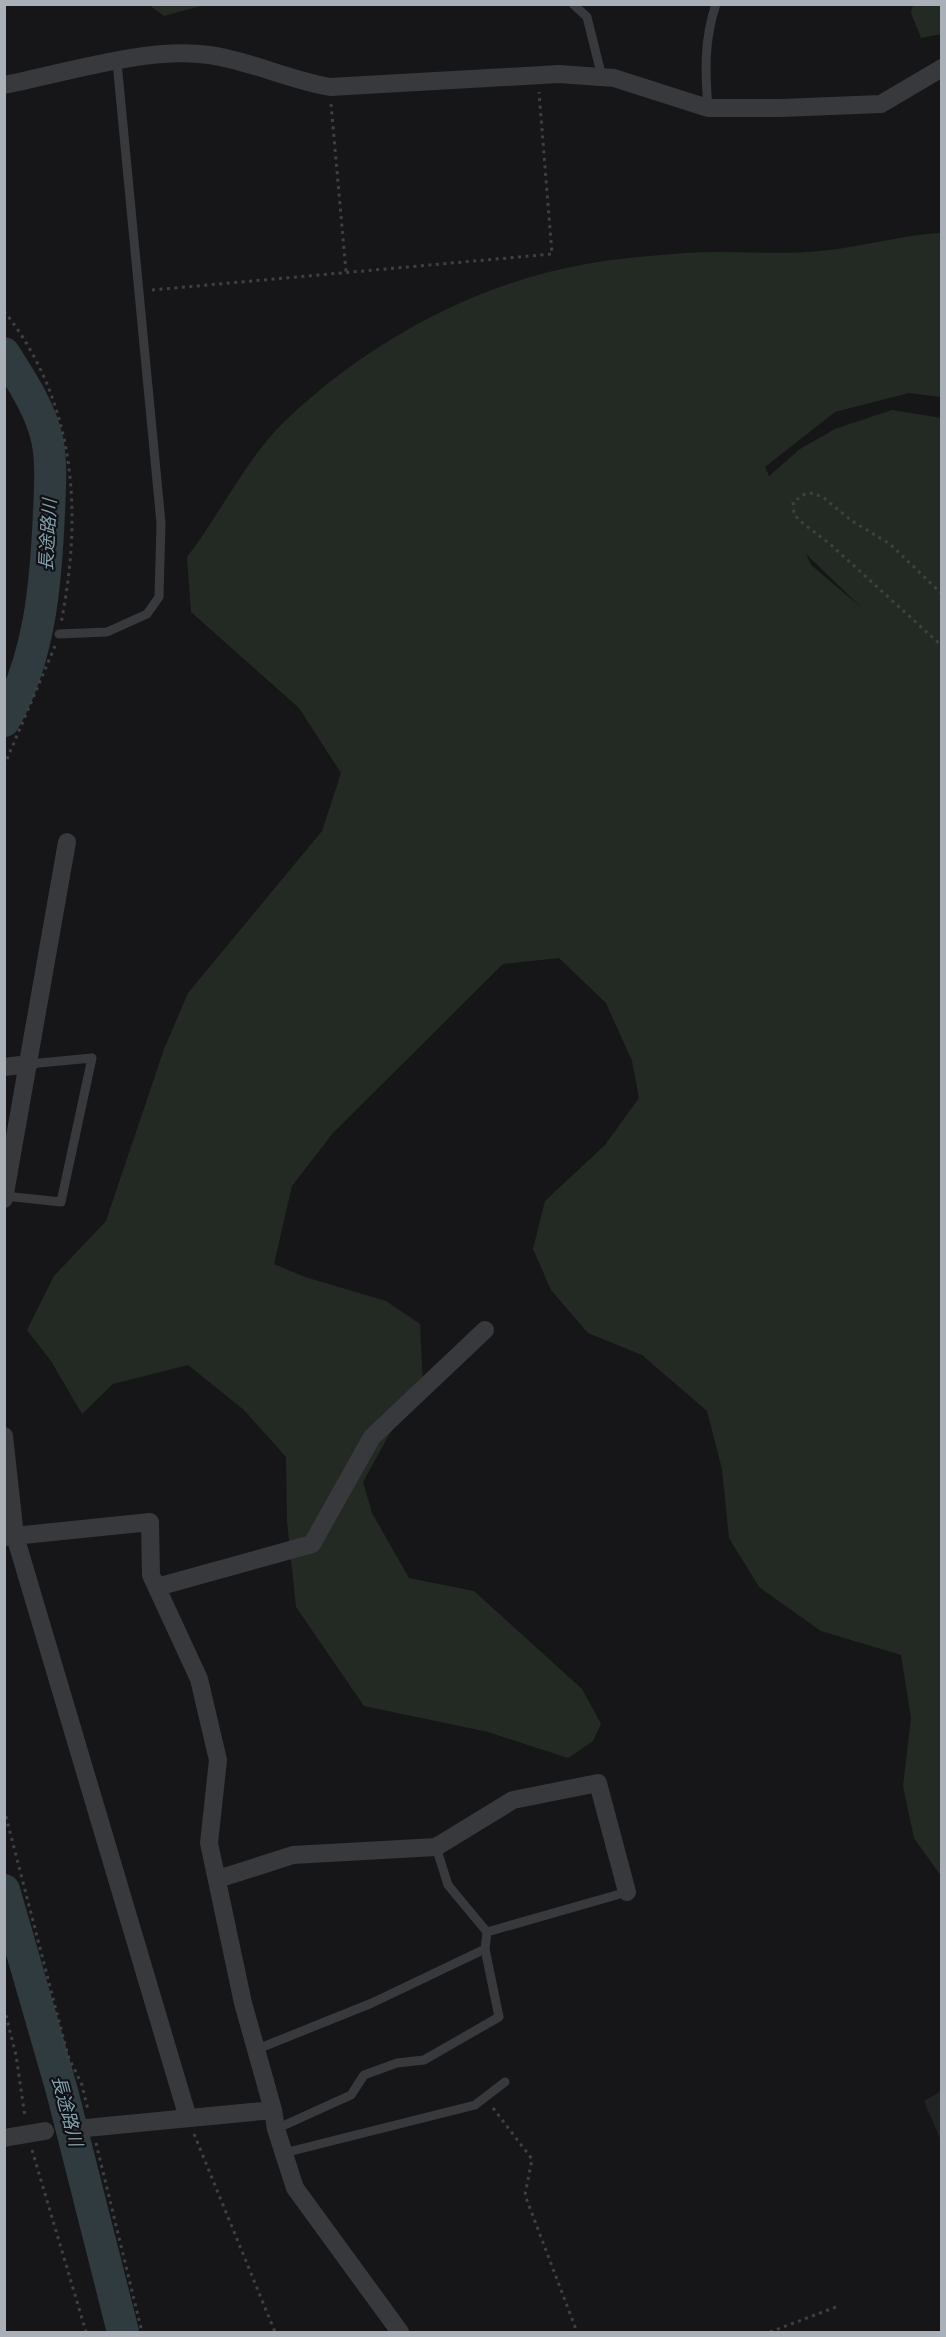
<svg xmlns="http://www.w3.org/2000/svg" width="946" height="2337" viewBox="0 0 946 2337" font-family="'Public Sans','Noto Sans JP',sans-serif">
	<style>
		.built { fill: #222325 }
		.green { fill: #232a23; fill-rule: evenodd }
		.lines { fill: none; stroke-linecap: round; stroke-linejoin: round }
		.river { stroke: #303b40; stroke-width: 32 }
		.path { stroke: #3e4043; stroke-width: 3; stroke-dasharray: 3 4.5; stroke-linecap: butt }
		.service { stroke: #37393d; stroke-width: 9 }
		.minor { stroke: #37393d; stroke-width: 18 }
		.labels { text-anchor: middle; stroke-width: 4.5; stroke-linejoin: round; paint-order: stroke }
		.water-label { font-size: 18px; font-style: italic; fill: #83a2af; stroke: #111113 }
	</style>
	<rect width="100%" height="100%" fill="#161618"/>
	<!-- built -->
	<path class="built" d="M941 2091V2141L924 2101Z"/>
	<!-- green -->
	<path class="green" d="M149 5H204L164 16Z
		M913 5H941V34L921 38 911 13Z
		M941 233V397L909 393 835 412 765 467 769 476 800 449 835 429 892 410 941 418V1876L914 1838 903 1786 911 1718 901 1655 821 1631 759 1587 729 1538 722 1469 707 1411 642 1355 588 1333 551 1290 533 1249 545 1201 605 1145 639 1098 632 1061 606 1003 559 958 503 964 333 1133 292 1186 274 1264 305 1277 386 1301 420 1324 423 1384 389 1435 363 1482 372 1513 409 1578 474 1591 582 1689 601 1724 593 1741 568 1758 488 1732 364 1706 296 1607 287 1521 286 1457 244 1410 188 1365 113 1384 82 1414 51 1361 27 1330 54 1276 106 1221 164 1049 188 993 322 831 341 773 299 708 191 612 187 557C221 513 245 460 285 421 367 343 473 284 586 264 618 258 652 256 685 253 733 250 782 256 830 250 868 245 903 235 941 233ZM806 554 863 609 811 565Z"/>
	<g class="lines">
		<!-- river -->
		<path class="river" d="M4 353C21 380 40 408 47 439 52 463 50 488 49 512 46 583 40 658 4 721
			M4 1890 62 2091 123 2332"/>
		<!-- path -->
		<path class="path" d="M331 104 346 272
			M152 290 552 254 539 92
			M4 311C76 402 83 512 61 623
			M942 594 890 544 852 521 824 498 813 493 805 494 793 502 794 514 800 521 830 544 942 646
			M4 766 55 646
			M4 1809 68 2056 82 2085 88 2110
			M4 2008 16 2055 25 2117
			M493 2108 532 2159 525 2195 577 2332
			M194 2134 275 2332
			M96 2143 142 2332
			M32 2150 86 2332
			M770 2332 836 2307"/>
		<!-- service -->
		<path class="service" d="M573 4 587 17 602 77
			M708 108C705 71 704 40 716 4
			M59 634 107 632 147 614 159 597 161 523 117 62
			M5 1196 61 1202 92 1058 29 1064
			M436 1847 448 1885 487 1932
			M255 2050 372 2003 485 1949
			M276 2129 351 2095 364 2075 397 2063 424 2060 499 2017 485 1949 487 1932 627 1892
			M284 2153 475 2105 505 2082"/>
		<!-- minor -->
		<path class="minor" d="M4 85C65 73 149 46 209 55 248 60 289 80 330 87L559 74 614 78 708 108H781L881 104 942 68
			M4 1067 29 1064
			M4 1199 67 842
			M4 1436 15 1536 188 2118
			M4 1537 150 1522 151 1575 199 1679 218 1760 209 1843 243 2003 273 2110 276 2129 295 2188 400 2332
			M157 1587 312 1544 372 1437 485 1330
			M218 1879 293 1855 436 1847 513 1800 598 1783 627 1892
			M86 2128 273 2110
			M4 2138 45 2131"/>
	</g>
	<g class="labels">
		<!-- water labels -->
		<g class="water-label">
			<text transform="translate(48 535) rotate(-87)" y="6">長途路川</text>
			<text transform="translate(67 2111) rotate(75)" y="6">長途路川</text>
		</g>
	</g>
	<!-- border -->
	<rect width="946" height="2337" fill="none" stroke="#a9b0b7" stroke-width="12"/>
</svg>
